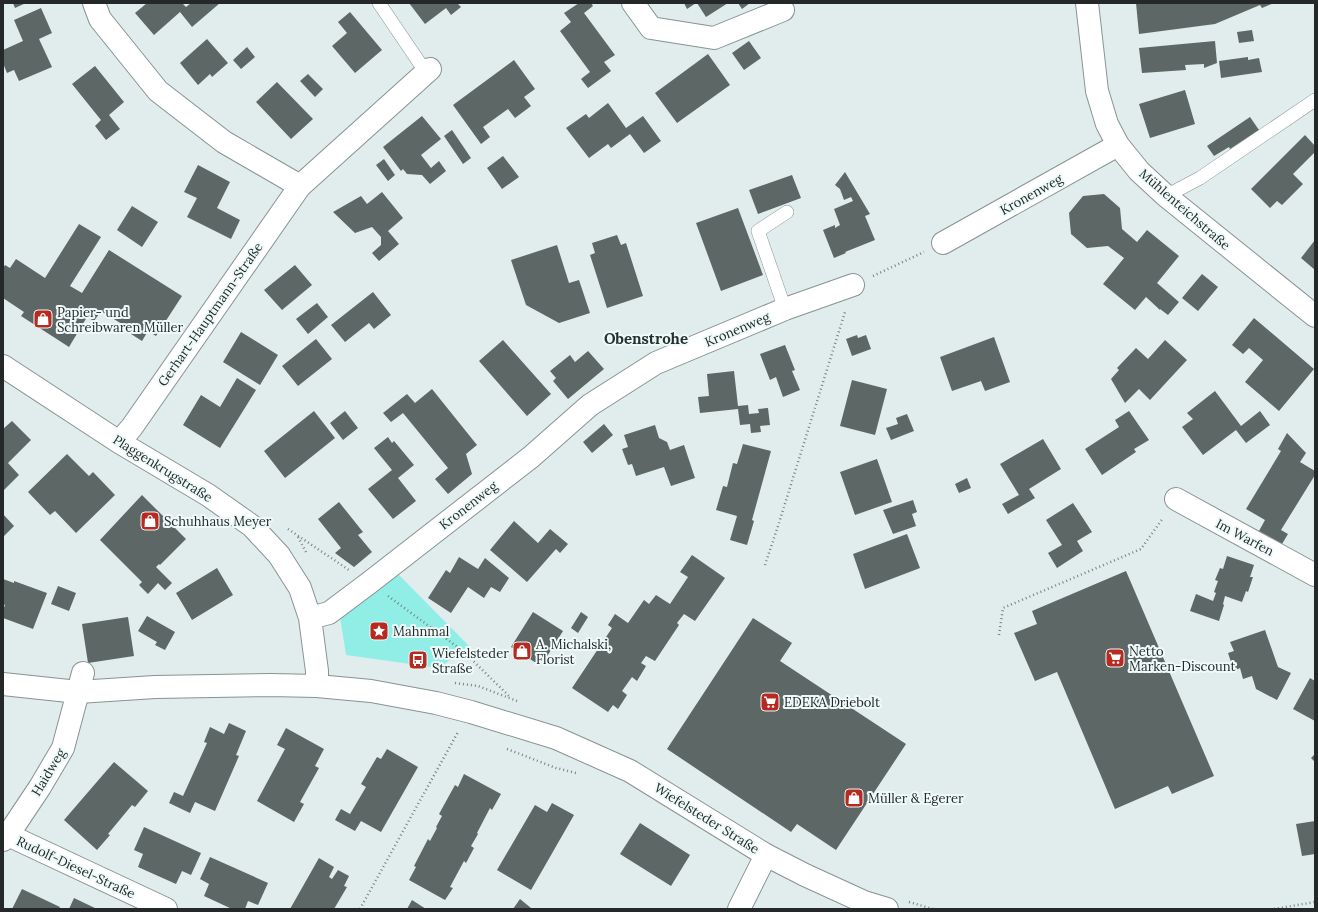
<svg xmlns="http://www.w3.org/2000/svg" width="1318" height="912" viewBox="0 0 1318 912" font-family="Lora,serif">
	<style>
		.green { fill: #90eee7 }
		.building { fill: #5c6766 }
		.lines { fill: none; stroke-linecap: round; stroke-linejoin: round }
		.service-casing { stroke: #889392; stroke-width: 14 }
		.minor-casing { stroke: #889392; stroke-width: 24 }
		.tertiary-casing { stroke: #889392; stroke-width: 24 }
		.secondary-casing { stroke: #889392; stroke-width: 24 }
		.path { stroke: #7a8282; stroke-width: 2.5; stroke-dasharray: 1 3; stroke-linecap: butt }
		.service { stroke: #fff; stroke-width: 13 }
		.minor { stroke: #fff; stroke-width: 22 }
		.tertiary { stroke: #fff; stroke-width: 22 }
		.secondary { stroke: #fff; stroke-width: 22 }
		.labels { text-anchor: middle; stroke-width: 4; stroke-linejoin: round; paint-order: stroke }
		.street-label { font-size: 13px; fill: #242828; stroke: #eefaf9 }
		.poi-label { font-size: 13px; fill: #242828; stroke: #eefaf9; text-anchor: start }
		.quarter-label { font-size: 15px; font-weight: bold; fill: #26302f; stroke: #eefaf9 }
	</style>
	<rect width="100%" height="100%" fill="#e0edec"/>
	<!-- green -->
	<path class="green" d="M398 574 469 646 439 668 346 655 340 617Z"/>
	<!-- building -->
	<path class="building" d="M13 3H26L15 8Z
		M147 3H182L186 7 191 3H220L192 27 180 12 154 35 135 13Z
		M409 3H457L461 7 451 15 446 8 425 24Z
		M579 3H591L593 6 584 13 615 55 604 62 611 71 588 88 581 79 590 72 560 31 571 22 564 13Z
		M684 3H696L687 9Z
		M697 3H728L706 17Z
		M738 3H750L742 9Z
		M1136 3H1274L1262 8 1260 5 1215 24 1139 34Z
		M41 8 52 33 39 39 52 67 19 81 14 70 7 73 3 63V50L23 41 14 20Z
		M350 12 382 50 355 73 332 46 347 33 338 22Z
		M1252 30 1254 41 1239 43 1237 32Z
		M207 39 228 63 212 77 210 74 198 85 180 63Z
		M749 41 761 58 744 70 732 53Z
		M1215 41 1217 63 1204 68V64L1185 65 1186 70 1142 73 1139 48Z
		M247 47 255 57 241 69 233 60Z
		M708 54 730 85 677 123 655 93Z
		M1248 57V60L1259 58 1262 72 1221 78 1219 61Z
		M514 60 535 89 524 97 531 106 515 118 508 109 483 127 490 137 481 144 453 105Z
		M95 66 124 102 109 115 120 129 106 140 95 126 101 120 72 84Z
		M308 74 323 89 315 97 300 81Z
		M277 82 313 119 291 139 256 102Z
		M1185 90 1195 124 1150 138 1139 104Z
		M608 103 626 128 643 116 661 141 644 153 630 134 611 148 608 144 589 158 566 128 586 114 589 118Z
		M422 116 441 139 421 155 431 168 439 161 446 171 430 184 422 175 407 174 403 169 401 171 383 147Z
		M1250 117 1259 130 1230 149 1229 147 1214 156 1207 146Z
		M452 130 471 158 463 164 444 136Z
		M1305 135 1315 146V152L1293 174 1303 184 1282 205 1277 201 1270 208 1251 189Z
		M503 156 519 177 502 189 487 168Z
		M384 159 395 175 388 181 376 165Z
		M198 165 230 182 217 208 240 220 231 239 187 217 197 198 184 192Z
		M845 172 870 214 865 216 875 240 845 252 846 253 834 258 823 230 835 225V228L840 225 834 209 853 201 851 197 844 200 840 189 835 185Z
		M792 175 801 198 758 214 749 190Z
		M382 192 403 218 388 231 399 244 379 261 372 253 381 245V237L372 227 355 233 333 212 361 196 367 204Z
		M1104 194 1120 208 1122 229 1137 242 1147 230 1179 256 1157 283 1179 302 1168 315 1160 309V310L1146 297 1135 310 1103 284 1124 258 1108 246 1087 248 1071 234 1069 213 1083 196Z
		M132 206 158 222 142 247 117 230Z
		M738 208 763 275 721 291 696 223Z
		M79 224 101 237 70 286 82 293 109 250 182 296 156 336 148 331 142 341 131 334 133 331 101 311 94 321 87 317 69 347 21 316 24 312 3 298V268L5 265 10 268 16 259 45 278Z
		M617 235 621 245 626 243 643 296 607 308 590 255 595 253 592 243Z
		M1315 240V270L1301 258Z
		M557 245 569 283 579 280 590 313 559 323 526 305 511 260Z
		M295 265 312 285 282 310 264 290Z
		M1202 274 1218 287 1198 311 1182 298Z
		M373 292 391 315 374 329 369 323 345 342 331 325Z
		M317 303 328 317 308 334 296 319Z
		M1254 318 1314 369 1279 411 1245 382 1263 360 1249 348 1243 354 1232 345Z
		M241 332 278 355 260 385 223 362Z
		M857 335 858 338 866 335 871 349 852 356 846 339Z
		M994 337 1010 382 985 391 981 381 952 391 940 357Z
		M316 339 332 359 298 386 282 366Z
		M503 340 551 394 527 416 479 361Z
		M1165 340 1187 360 1150 400 1139 389 1125 403 1111 379 1119 370 1117 368 1136 348 1148 359Z
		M785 345 795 370 792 371 800 390 783 397 776 377 770 380 760 354Z
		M588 351 604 369 568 399 553 381 556 378 550 371 570 355 575 362Z
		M734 371 738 406 748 405 749 414 759 413 758 409 768 408 770 425 760 426 761 432 751 433 750 424 740 425 738 409 700 413 698 397 709 396 707 374Z
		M237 378 256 390 220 448 183 425 201 395 220 407Z
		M852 380 887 389 875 435 840 426Z
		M432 389 477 445 466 454 472 474 448 494 435 479 448 468 403 413 391 422 383 413 407 394 415 403Z
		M1215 391 1241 426 1260 411 1270 425 1246 443 1236 430 1203 455 1182 427 1193 419 1187 413Z
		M314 411 335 438 285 478 264 451Z
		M345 411 358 428 343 440 330 423Z
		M1129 411 1149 440 1134 449 1136 452 1102 475 1085 449 1119 427 1115 420Z
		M907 414 914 431 891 440 886 428 898 424 896 418Z
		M12 421 31 440 8 463 19 475 3 491V429Z
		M604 424 613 435 592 453 583 442Z
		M655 425 659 438 667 442 670 450 684 445 695 478 671 486 664 467 636 476 632 464 628 465 622 449 628 447 624 435Z
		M1287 433 1306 453 1300 462 1315 471V475L1281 530 1288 534 1282 544 1259 531 1265 520 1246 509 1281 451 1278 449Z
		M388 437 392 443 394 441 414 465 398 478 416 501 393 519 368 489 392 470 374 448Z
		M1043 439 1061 469 1029 489 1035 498 1008 514 1002 504 1019 495 1000 464Z
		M743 444 771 451 752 520 754 521 747 545 730 540 737 516 716 510 723 486 727 487 733 463 737 464Z
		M67 454 89 476 93 472 115 495 76 533 55 511 50 515 28 492Z
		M877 459 892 502 855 515 840 472Z
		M967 478 971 488 959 493 955 484Z
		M142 495 186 539 160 565 159 564 156 567 172 583 165 590 158 583 148 594 139 585 142 582 100 540Z
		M913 500 917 512 912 514 916 526 893 534 883 510Z
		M339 502 363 532 358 535 372 552 354 567 335 553 341 548 318 519Z
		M1073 503 1092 532 1077 541 1083 551 1057 568 1048 553 1062 545 1046 520Z
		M3 514 14 526 3 537Z
		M514 521 538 543 550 529 568 544 560 553 556 549 527 582 490 550Z
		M907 534 920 568 865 589 853 554Z
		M692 555 725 578 695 621 684 614 677 623 679 625 655 661 646 656 641 663 646 666 637 681 632 677 622 691 627 695 618 709 613 705 608 712 572 688 612 628 608 625 615 614 628 623 644 600 649 604 656 595 670 604 688 577 680 572Z
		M1227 556 1254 565 1250 577H1253L1248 592 1246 591 1242 602 1225 596 1223 604 1224 605 1219 621 1190 611 1196 594 1213 601 1216 593 1214 592 1218 581 1215 580 1220 568 1223 569Z
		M459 557 478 569 485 558 509 578 500 592 491 587 484 598 468 587 451 613 428 598 446 570 450 573Z
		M217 568 233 595 192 620 176 593Z
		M1126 571 1214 776 1172 794 1168 786 1115 809 1057 672 1035 681 1014 633 1037 624 1032 611Z
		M3 579 14 583V581L47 593 33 629 3 618V610L5 605 3 604Z
		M58 586 76 593 69 611 51 604Z
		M533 612 563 631 541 666 511 647Z
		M581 612 588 617 578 633 571 628Z
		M147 616 175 632 165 650 155 645 157 642 138 631Z
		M128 617 134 656 88 663 82 624Z
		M753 618 792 643 780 661 906 744 836 850 797 824 791 832 667 749Z
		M1265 630 1278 667 1291 673 1277 700 1256 689 1252 676 1243 679 1240 668 1234 671 1228 653 1234 651 1230 642Z
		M1310 678 1315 681V721L1293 709Z
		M229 723 246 731 236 755 239 756 215 811 195 802 190 813 169 803 174 792 183 796 207 743 204 742 210 727 224 734Z
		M286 728 324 749 315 766 319 768 300 802 304 804 294 822 257 801 285 749 277 745Z
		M387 749 418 767 381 832 361 821 355 831 335 820 341 809 350 814 366 787 361 784 377 757 381 759Z
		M1315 754V762L1311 758Z
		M114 762 148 791 135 807 132 805 108 834 110 835 97 850 64 820Z
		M464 774 501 794 492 810 490 808 477 833 478 834 471 846 474 848 466 863 464 861 450 887 453 888 445 900 409 880 416 867 414 866 428 839 430 841 437 828 436 827 442 816 439 814 455 785 458 787Z
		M552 803 574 815 531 890 497 870 535 805 547 812Z
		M1315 821V854L1302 856 1296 824Z
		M640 823 690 855 671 886 620 854Z
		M144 827 201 853 191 875 182 871 176 884 138 867 143 854 134 850Z
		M210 857 268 883 258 905 248 901 245 909H232L204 896 209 884 200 879Z
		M319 858 334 867 329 877 332 879 338 870 349 876 344 886 347 887 334 909H290Z
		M22 889 60 907 59 909H12Z
		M74 898 97 909H69Z
		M520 899 531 908 530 909H513Z
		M412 900 426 909H407Z"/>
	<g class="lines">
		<!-- service casing -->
		<g class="service-casing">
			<path id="service" d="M379 3 423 68 427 69
				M1166 196 1200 178 1315 100
				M785 309 758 231 787 212"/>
		</g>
		<!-- minor casing -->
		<g class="minor-casing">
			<path id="minor" d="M94 3 100 19 158 91 224 142 300 186 132 427 119 442
				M633 3 651 28 714 38 783 10
				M300 186 430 69
				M943 243 1118 145
				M3 366 119 442 208 495 252 526 279 555 300 588 310 618 317 671V686
				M1176 499 1315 575
				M310 618 329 613 369 583 531 457 590 405 656 363 785 309 853 285
				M8 835 166 909
				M3 840 8 835 40 787 63 748 83 673
				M739 909 766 855"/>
		</g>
		<!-- tertiary casing -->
		<g class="tertiary-casing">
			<path id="tertiary" d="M1087 3 1097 91 1107 124 1118 145 1139 171 1166 196 1315 316"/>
		</g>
		<!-- secondary casing -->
		<g class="secondary-casing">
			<path id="secondary" d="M3 684 78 692 155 687 271 685 317 686 371 691 436 703 471 712 556 738 630 771 766 855 805 875 864 902 887 909"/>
		</g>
		<!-- path -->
		<path class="path" d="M873 276 924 252
			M288 529 349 570
			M298 537 306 552
			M765 565 778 526 845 312
			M388 596 463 651 510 697
			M999 635 1003 608 1141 549 1163 518
			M455 683 478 686 517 701
			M507 749 556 768 576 773
			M909 902 933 909
			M360 909 458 732
			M1274 909 1315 902"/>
		<!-- service -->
		<use href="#service" class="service"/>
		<!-- minor -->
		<use href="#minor" class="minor"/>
		<!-- tertiary -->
		<use href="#tertiary" class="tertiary"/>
		<!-- secondary -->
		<use href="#secondary" class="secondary"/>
	</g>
	<!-- icons -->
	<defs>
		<g id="shop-square" transform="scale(1)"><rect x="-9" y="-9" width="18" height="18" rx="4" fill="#b82920" stroke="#eefaf9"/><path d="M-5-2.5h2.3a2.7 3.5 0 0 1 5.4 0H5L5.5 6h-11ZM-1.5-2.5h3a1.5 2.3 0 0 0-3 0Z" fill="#fff"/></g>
		<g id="sight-square" transform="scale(1)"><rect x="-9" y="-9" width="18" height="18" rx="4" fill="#b82920" stroke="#eefaf9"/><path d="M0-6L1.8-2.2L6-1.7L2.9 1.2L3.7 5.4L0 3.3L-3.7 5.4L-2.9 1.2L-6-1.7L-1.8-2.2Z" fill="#fff"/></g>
		<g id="supermarket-square" transform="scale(1)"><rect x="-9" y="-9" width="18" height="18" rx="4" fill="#b82920" stroke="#eefaf9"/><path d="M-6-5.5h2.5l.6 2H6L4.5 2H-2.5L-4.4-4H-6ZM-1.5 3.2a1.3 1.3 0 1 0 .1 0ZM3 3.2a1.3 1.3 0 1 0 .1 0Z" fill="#fff"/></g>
		<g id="bus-square" transform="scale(1)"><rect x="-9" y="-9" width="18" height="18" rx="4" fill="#b82920" stroke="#eefaf9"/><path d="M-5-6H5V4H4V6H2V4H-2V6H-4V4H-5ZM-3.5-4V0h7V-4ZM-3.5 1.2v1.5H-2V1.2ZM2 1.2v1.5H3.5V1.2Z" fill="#fff"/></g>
	</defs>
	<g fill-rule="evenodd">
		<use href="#shop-square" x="43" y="319"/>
		<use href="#shop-square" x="150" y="521"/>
		<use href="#sight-square" x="379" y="631"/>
		<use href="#shop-square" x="522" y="651"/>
		<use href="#supermarket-square" x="1115" y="658"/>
		<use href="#bus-square" x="418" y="660"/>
		<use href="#supermarket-square" x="770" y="702"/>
		<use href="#shop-square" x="854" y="798"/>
	</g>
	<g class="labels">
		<!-- street labels -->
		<g class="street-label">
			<text transform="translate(1031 194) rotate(-29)" y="5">Kronenweg</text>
			<text transform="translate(1185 209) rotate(41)" y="5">Mühlenteichstraße</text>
			<text transform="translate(210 314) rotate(-55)" y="5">Gerhart-Hauptmann-Straße</text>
			<text transform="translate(737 329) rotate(-23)" y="5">Kronenweg</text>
			<text transform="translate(163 468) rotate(32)" y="5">Plaggenkrugstraße</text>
			<text transform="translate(468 505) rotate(-38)" y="5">Kronenweg</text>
			<text transform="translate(1245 537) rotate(28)" y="5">Im Warfen</text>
			<text transform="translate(48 772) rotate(-59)" y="5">Haidweg</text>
			<text transform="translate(707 818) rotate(32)" y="5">Wiefelsteder Straße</text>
			<text transform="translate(76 867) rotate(25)" y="5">Rudolf-Diesel-Straße</text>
		</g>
		<!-- poi labels -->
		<g class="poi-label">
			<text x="57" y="317">Papier- und<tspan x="57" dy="15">Schreibwaren Müller</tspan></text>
			<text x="164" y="526">Schuhhaus Meyer</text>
			<text x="393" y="636">Mahnmal</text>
			<text x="536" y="649">A. Michalski,<tspan x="536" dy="15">Florist</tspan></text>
			<text x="1129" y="656">Netto<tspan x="1129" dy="15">Marken-Discount</tspan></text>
			<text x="432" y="658">Wiefelsteder<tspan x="432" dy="15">Straße</tspan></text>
			<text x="784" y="707">EDEKA Driebolt</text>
			<text x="868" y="803">Müller &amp; Egerer</text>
		</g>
		<!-- quarter labels -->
		<g class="quarter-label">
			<text x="646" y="344">Obenstrohe</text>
		</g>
	</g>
	<!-- border -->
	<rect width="1318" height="912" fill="none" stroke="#242828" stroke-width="8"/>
</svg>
